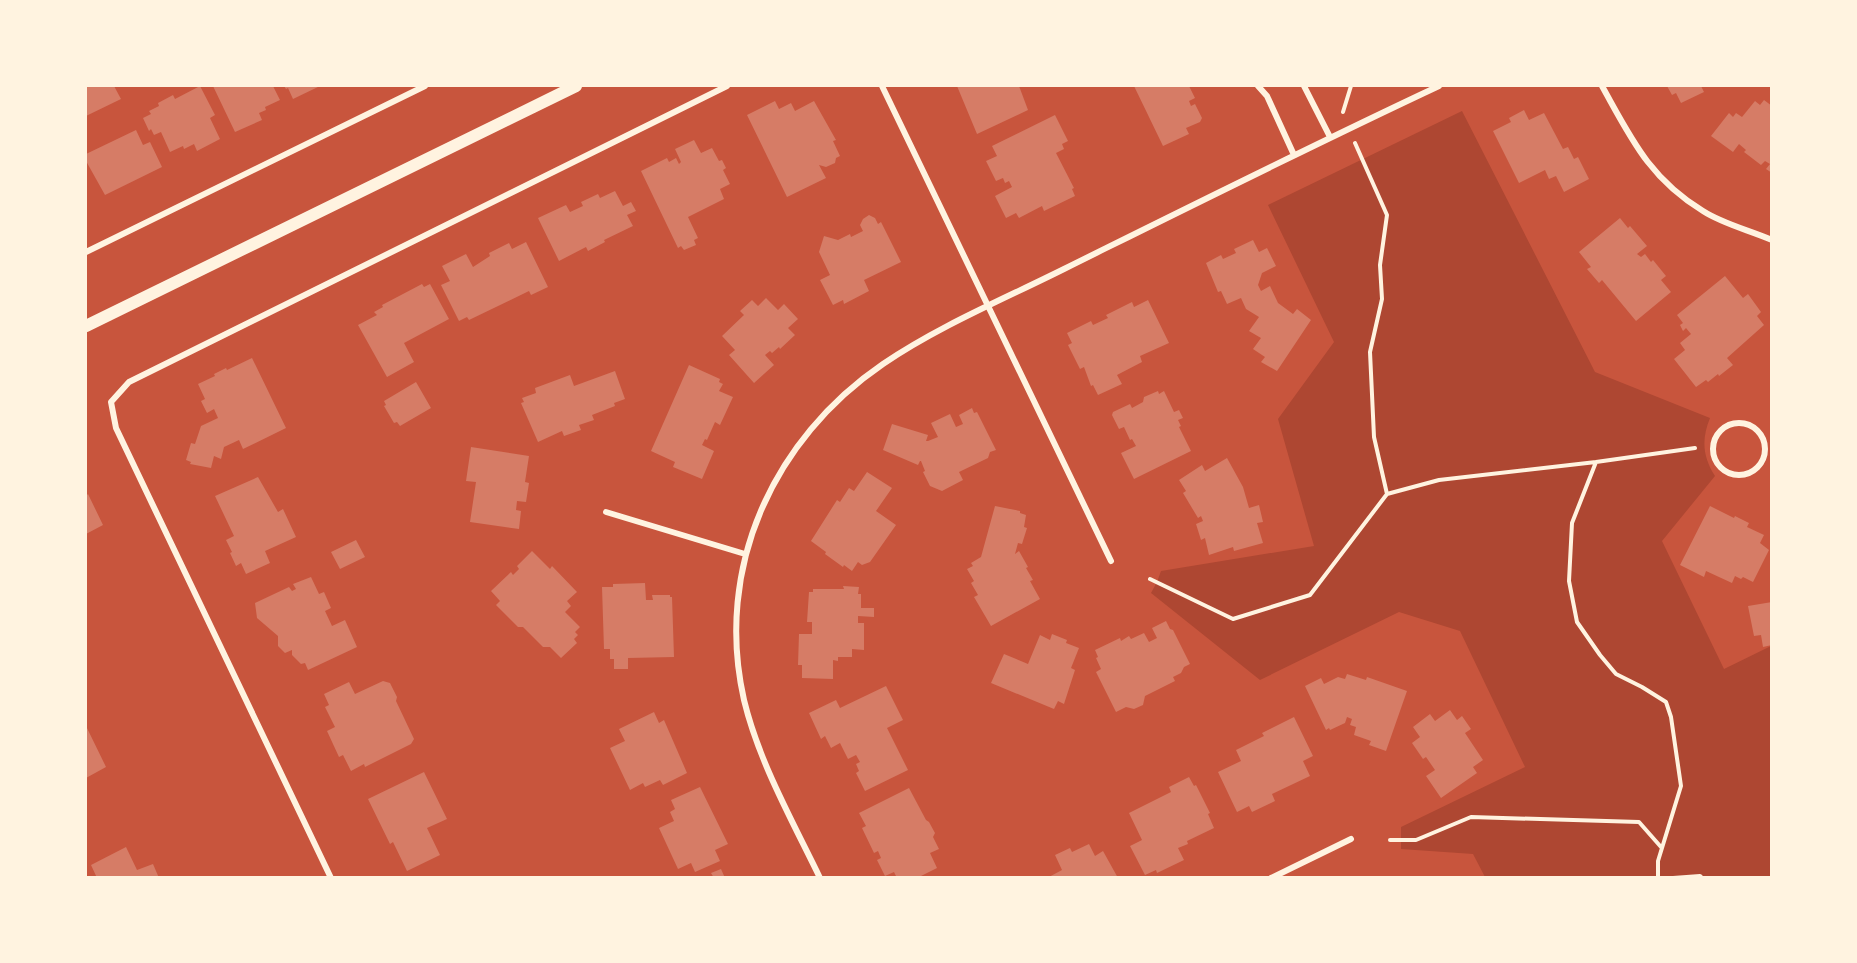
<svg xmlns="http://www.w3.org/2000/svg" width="1857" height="963" viewBox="0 0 1857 963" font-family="Raleway,sans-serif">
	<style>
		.green { fill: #ae4732 }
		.building { fill: #d67c66 }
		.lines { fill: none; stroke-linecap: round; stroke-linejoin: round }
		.path { stroke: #fff3e0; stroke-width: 4 }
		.minor { stroke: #fff3e0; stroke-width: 6 }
		.secondary { stroke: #fff3e0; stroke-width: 12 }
	</style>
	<rect width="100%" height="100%" fill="#c8553d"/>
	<!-- green -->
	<path class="green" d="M1462 111 1595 372 1710 418C1701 440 1703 457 1715 476L1662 541 1724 669 1771 646V877H1485L1473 854 1401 849V827L1525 767 1460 631 1399 612 1260 680 1151 593 1157 582 1161 571 1314 546 1278 419 1334 342 1268 205Z"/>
	<!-- building -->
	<path class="building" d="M86 86H114L121 99 86 116Z
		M200 86 215 115 210 118 220 139 197 151 194 144 184 149 183 146 170 152 161 132 154 135 151 129 149 131 143 118 151 114 149 111 159 106 158 103 173 95 175 99Z
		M213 86H273L280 100 265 107 266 110 259 113 262 120 235 132Z
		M284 86H320L293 99 288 88 286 89Z
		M957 86H1019L1028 110 977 134Z
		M1134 86H1189L1195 98 1189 101 1191 106 1195 104 1202 118 1200 122 1186 128 1189 134 1163 146Z
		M1667 86H1701L1704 92 1681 103 1676 93 1672 95Z
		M1764 100 1772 106V173L1766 169 1770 164 1765 161 1761 165 1744 152 1746 150 1739 144 1733 152 1711 136 1729 113 1733 117 1736 113 1742 117 1755 101 1760 105Z
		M775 101 779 109 791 103 795 111 814 101 836 140 833 141 840 156 836 158 835 163 826 167 819 165 826 178 787 197 747 115Z
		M1524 110 1529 120 1544 113 1563 149 1568 147 1574 159 1578 157 1589 179 1564 192 1556 176 1549 179 1545 170 1519 183 1493 131 1511 122 1509 118Z
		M1055 115 1068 141 1062 144 1064 149 1056 153 1074 188 1072 189 1075 196 1044 211 1042 206 1019 218 1016 213 1006 218 995 196 1012 187 1009 181 1005 183 1003 178 996 181 986 161 997 156 992 146Z
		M136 130 143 145 150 142 162 167 105 195 86 161V154Z
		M694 140 701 153 712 148 719 161 722 160 726 168 723 170 730 184 720 189 724 199 688 217 698 238 694 240 696 245 684 250 681 246 678 248 641 171 667 158 669 162 676 158 679 164 681 162 675 149Z
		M615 191 623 206 631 202 636 211 627 215 633 226 604 240 605 242 588 251 586 247 559 261 538 218 566 205 570 212 583 206 581 202 598 194 600 198Z
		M869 215 875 218 878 224 881 222 901 262 864 280 869 291 844 304 843 300 833 305 820 280 830 275 819 252 824 236 838 240 850 234 851 237 863 231 860 225 863 219Z
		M1620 218 1628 228 1630 226 1647 246 1637 254 1641 257 1645 254 1651 262 1653 260 1666 276 1661 280 1671 292 1636 321 1602 280 1599 283 1587 269 1591 267 1579 252Z
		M1253 240 1259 252 1267 248 1276 266 1262 273 1258 285 1261 291 1270 286 1278 303 1293 314 1297 309 1311 320 1277 371 1261 362 1265 357 1253 349 1261 338 1249 331 1259 317 1246 309 1241 298 1227 304 1221 291 1218 292 1206 263 1221 255 1223 259 1236 253 1234 249Z
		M526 242 548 287 531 295 529 291 469 320 467 317 459 321 441 285 450 281 442 266 466 254 473 267 490 256 489 253 509 243 512 249Z
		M1725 276 1743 298 1748 294 1761 312 1757 316 1764 325 1727 358 1733 365 1719 376 1718 374 1708 382 1706 380 1696 387 1674 359 1685 350 1680 343 1691 334 1686 328 1683 331 1680 325 1683 323 1677 315Z
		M422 284 424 287 430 284 449 319 404 343 414 362 387 377 358 325 377 315 374 312 383 307 382 305Z
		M766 298 778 310 784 304 798 319 788 328 795 335 780 349 779 347 772 353 770 351 765 355 774 365 754 383 729 355 735 350 722 336 744 315 740 311 752 300 758 306Z
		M1148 300 1169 343 1140 356 1142 362 1117 375 1122 384 1098 395 1093 385 1091 386 1084 367 1080 369 1068 345 1072 343 1067 333 1091 321 1093 325 1108 318 1106 315 1132 302 1134 307Z
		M252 358 286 428 243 449 239 440 224 447 221 459 214 456 211 468 190 464 191 462 186 460 191 443 195 444 201 426 218 418 214 409 207 413 201 401 205 399 198 384 215 376 214 374 226 368 227 370Z
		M689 365 720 379 719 382 723 384 719 391 733 397 720 425 715 422 707 440 705 439 702 445 714 451 702 479 673 467 675 462 651 451Z
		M615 371 625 399 614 403 615 406 592 415 594 420 579 425 581 430 564 436 562 431 538 442 521 403 524 402 522 398 536 393 535 388 570 375 574 386Z
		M416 382 431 408 400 426 397 422 394 423 384 406 386 405 384 401Z
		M1158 391 1159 394 1164 391 1174 412 1179 410 1183 418 1178 420 1181 426 1179 427 1191 451 1134 479 1121 453 1136 446 1132 439 1130 440 1124 427 1119 429 1112 415 1113 412 1130 404 1132 408 1143 402 1144 397Z
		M972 408 974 413 977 412 996 450 990 452 988 458 959 472 963 480 942 491 930 486 923 472 925 471 921 461H920L918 465 883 450 892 424 928 435 926 441H928L938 437 931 423 950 414 956 427 963 424 959 415Z
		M471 447 529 456 525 482 529 483 526 502 517 501 516 510 521 511 519 529 470 522 476 482 466 481Z
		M1227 458 1243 487 1249 508 1259 505 1263 522 1257 523 1263 543 1234 551 1233 547 1209 555 1205 538 1201 540 1196 524 1203 521 1201 516 1198 518 1183 493 1186 491 1179 480 1202 465 1205 471Z
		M867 472 892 488 876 511 896 525 870 562 862 565 858 562 852 571 844 565 843 567 825 554 826 552 811 541 837 500 840 502 849 488 854 491Z
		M258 477 278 512 283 509 296 537 265 551 270 563 246 574 241 563 236 566 230 553 232 552 226 540 234 536 215 496Z
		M88 494 103 525 86 534V496Z
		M995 506 1020 511V513L1026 515 1024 527 1027 528 1022 544 1018 543 1015 554 1019 551 1028 567 1026 568 1033 580 1030 581 1040 599 991 626 974 597 978 595 971 583 974 581 967 569 973 566 971 563 981 557Z
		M1710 506 1734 518 1735 516 1749 523 1747 527 1764 535 1760 543 1769 550 1753 582 1743 577 1741 579 1735 576 1732 583 1706 571 1704 577 1680 565Z
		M356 540 365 557 340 569 331 552Z
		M532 551 550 569 552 566 577 592 567 601 571 606 565 612 580 627 575 632 578 635 574 639 577 643 561 658 550 647H543L523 627H518L496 605 500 601 491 591 511 572 513 575 519 569 517 566Z
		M311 577 319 594 324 592 331 608 325 611 332 626 345 620 357 647 308 670 305 663 301 664 292 655V650L285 653 278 646V636L257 618 255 603 289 587 292 591 296 589 293 584Z
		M645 583 646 600H653L652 595H670V597H672L674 657 628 658V669H614V659H610V649H604L602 587H613V584Z
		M843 586 859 587 858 594H861V608H874V617L858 616V623H864V650L852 649V657H838V661L833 660V679L802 678V665H798L799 634H812V622H807L809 592H813V589H844Z
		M1772 602V645L1763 647 1761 635 1754 636 1748 606Z
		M1166 621 1170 629 1173 630 1190 664 1184 667 1181 673 1173 677 1175 681 1145 696 1143 705 1134 709 1126 707 1116 712 1096 672 1101 669 1096 658 1098 657 1095 650 1120 638 1121 641 1129 636 1131 639 1144 633 1149 642 1157 638 1152 628Z
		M1052 634 1067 640 1066 643 1079 648 1071 668 1075 670 1064 704 1058 701 1054 709 991 683 1004 654 1028 664 1040 635 1050 640Z
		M1347 674 1366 680 1367 677 1407 691 1386 751 1369 745 1371 741 1354 735 1356 727 1350 725 1352 719 1347 717 1345 723 1330 730 1329 728 1326 730 1305 686 1321 678 1324 684 1338 677 1345 679Z
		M383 681 390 683 397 697 396 701 414 739 411 744 365 767 364 764 351 771 343 755 339 757 327 731 335 727 325 707 329 705 324 694 349 682 355 694Z
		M886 686 903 720 887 728 908 770 865 791 856 773 859 771 856 764 860 762 856 755 848 759 840 743 831 748 825 736 821 739 809 713 836 700 840 708Z
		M1450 710 1457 720 1462 716 1471 729 1465 733 1483 760 1473 767 1477 773 1441 798 1426 776 1435 770 1426 757 1423 759 1412 743 1420 737 1413 727 1430 714 1435 721Z
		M654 712 659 723 664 720 687 773 663 785 660 780 645 787 643 783 630 790 610 748 625 741 619 729Z
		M1294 717 1313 756 1303 761 1310 776 1272 794 1275 801 1252 812 1249 806 1237 812 1218 772 1241 761 1236 750 1264 736 1262 733Z
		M86 726 106 767 86 778Z
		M424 772 447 819 427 828 440 855 407 871 393 842 390 844 368 799Z
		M1189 777 1194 786 1196 785 1210 813 1208 814 1214 828 1187 841 1188 844 1178 848 1184 860 1157 873 1156 870 1145 875 1130 846 1142 840 1129 813 1171 792 1169 787Z
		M700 787 728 844 715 850 720 861 695 872 691 863 678 869 659 828 674 821 670 812 675 809 671 800Z
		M909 788 926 820 929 822 935 833 933 837 939 849 930 853 937 868 917 878H897L894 872 885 876 877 860 881 858 878 851 874 853 862 828 866 826 859 813Z
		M1089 844 1095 856 1103 851 1118 878H1047L1062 870 1055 855 1070 848 1072 852Z
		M126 847 137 870 153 864 159 878H97L91 865Z
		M721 869 725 878H714L711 873Z"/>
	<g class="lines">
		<!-- path -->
		<path class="path" d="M1343 112 1351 86
			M1355 143 1387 215 1380 265 1382 299 1370 352 1374 437 1387 494
			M1150 579 1233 619 1310 595 1387 494 1439 480 1596 462
			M1390 840H1416L1471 817 1639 822 1661 847
			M1658 878V861L1681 786 1671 717 1666 702 1642 687 1616 674 1600 655 1577 622 1569 581 1572 523 1596 462 1695 448
			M1673 878 1700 876 1702 878"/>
		<!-- minor -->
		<path class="minor" d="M882 86 1111 561
			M1258 86 1267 96 1294 155
			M1304 86 1330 137
			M1602 86C1631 138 1649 178 1703 211 1723 224 1749 230 1772 240
			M86 252 425 86
			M1713 449a26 26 0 1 1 52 0a26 26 0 1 1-52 0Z
			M606 512 745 554
			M331 878 116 428 111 402 129 382 727 86
			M820 878C792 820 759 762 744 700 714 568 773 439 883 364 939 326 1004 299 1064 269 1189 207 1313 145 1439 86
			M1271 878 1351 839"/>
		<!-- secondary -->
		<path class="secondary" d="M86 326 576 86"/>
	</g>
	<!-- border -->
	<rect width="1857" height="963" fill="none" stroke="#fff3e0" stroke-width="174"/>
</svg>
